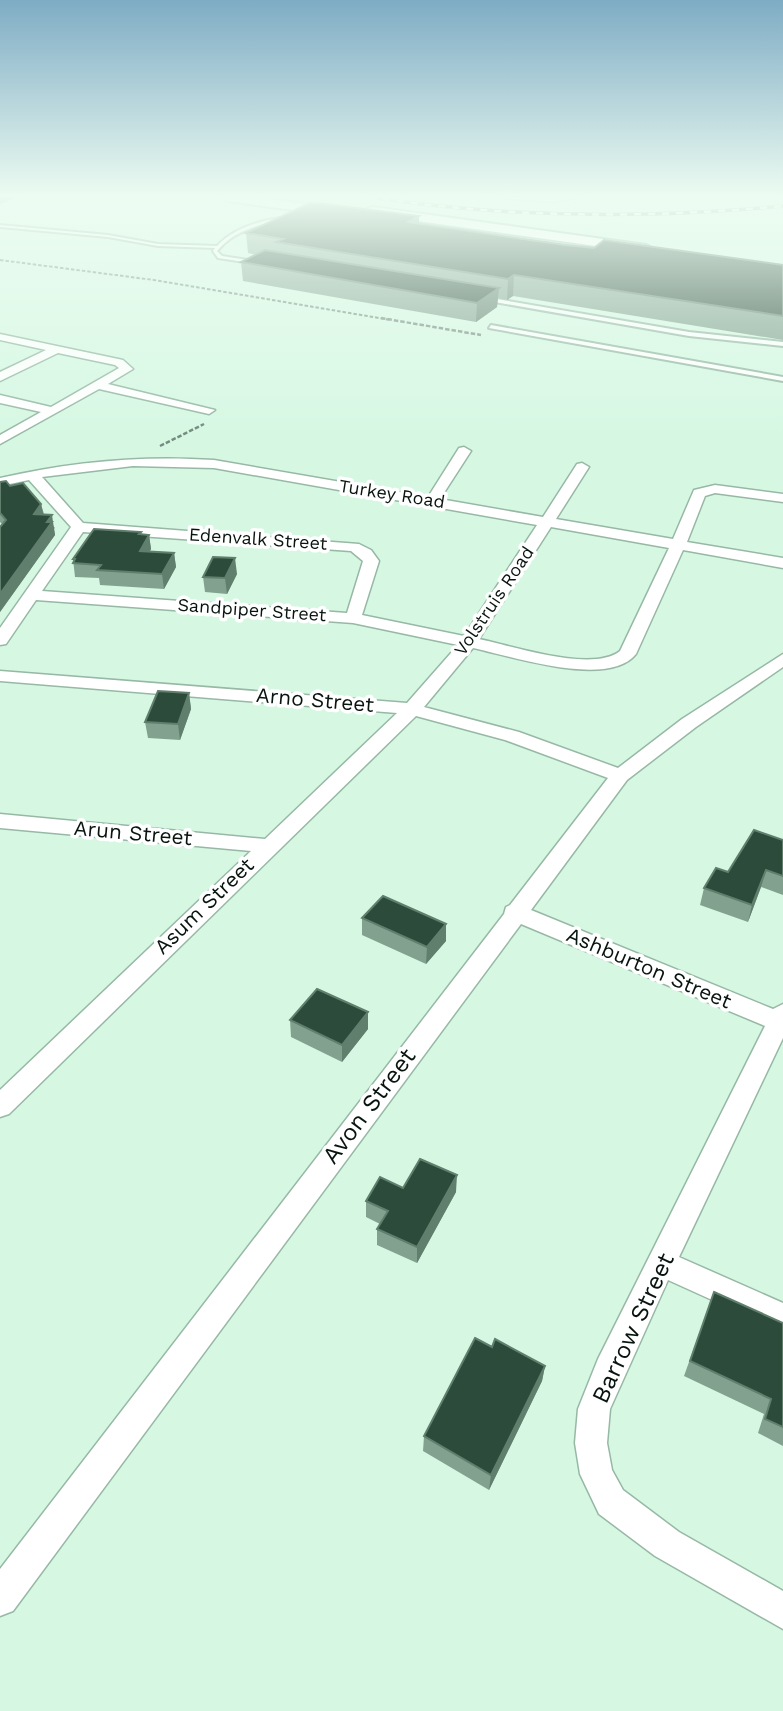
<svg xmlns="http://www.w3.org/2000/svg" width="783" height="1711" viewBox="0 0 783 1711" font-family="'Work Sans',sans-serif">
	<style>
		.lines { fill: none; stroke-linecap: round; stroke-linejoin: round }
		.service-casing { stroke: #97b8a5; stroke-width: 4 }
		.minor-casing { stroke: #97b8a5; stroke-width: 3 }
		.primary-casing { stroke: #97b8a5; stroke-width: 4 }
		.path-far1 { stroke: #748b7e; stroke-width: 2; stroke-dasharray: 3.5 2; stroke-linecap: butt }
		.path { stroke: #748b7e; stroke-width: 2.5; stroke-dasharray: 4.5 2; stroke-linecap: butt }
		.service { fill: #fff; fill-rule: evenodd }
		.minor { fill: #fff; fill-rule: evenodd }
		.primary { fill: #fff; fill-rule: evenodd }
		.rail-casing { stroke: #6e8577; stroke-width: 3.5 }
		.rail { stroke: #fff; stroke-width: 2.5; stroke-dasharray: 7; stroke-linecap: butt }
		.wall { fill: #82a28f }
		.shaded-wall { fill: #607f6d }
		.building { fill: #2d4b3b; stroke: #607f6d; stroke-width: 2 }
		.labels { text-anchor: middle; stroke-width: 7; stroke-linejoin: round; paint-order: stroke }
		.far-street-label { font-size: 18px; fill: #08140e; stroke: #fff }
		.street-label { font-size: 21px; fill: #08140e; stroke: #fff }
		.near-street-label { font-size: 24px; fill: #08140e; stroke: #fff }
	</style>
	<rect width="100%" height="100%" fill="#d6f8e3"/>
	<g class="lines">
		<!-- service casing -->
		<g class="service-casing">
			<path id="service" d="M290 217 292 219C265 222 235 229 217 251L222 256 260 262 258 264 218 258 213 251 215 248 158 246 108 237 0 227V225L108 235 158 244 217 246C235 227 264 219 290 217Z
				M485 297 689 332 783 342V346L689 336 483 300Z
				M491 325 783 377V381L489 328Z"/>
		</g>
		<!-- minor casing -->
		<g class="minor-casing">
			<path id="minor" d="M488 197H585L551 202Z
				M0 334 123 360 133 369 108 384 215 410 209 414 99 389 0 444V435L41 412 0 403V395L51 407 119 368 115 365 58 353 0 381V372L46 350 0 340Z
				M464 447 471 451 440 499 543 517 577 464 582 463 589 467 556 519 673 539 694 490 715 485 783 494V502L715 493 705 496 687 542 783 558V568L683 550 636 654C608 689 511 656 473 648L424 707 519 732 618 768 682 719 783 654V667L696 727 627 780 531 910 773 1009 783 1004V1038L679 1257 783 1303V1332L668 1280 610 1409 607 1443 612 1470 623 1490 679 1532 783 1591V1629L655 1556 599 1514 580 1474 575 1443 578 1409 598 1359 765 1026 521 924 13 1611 0 1616V1569L504 914 506 907 510 905 608 778 505 740 416 716 9 1114 0 1117V1090L251 851 0 828V814L265 839 397 713 0 681V671L407 703 458 645 353 623 36 600 6 644 0 645V628L71 527 29 480 0 486V478C70 462 141 455 214 460L428 497 459 448ZM133 466 214 468 537 525 464 636 362 615 379 561 371 550 359 544 83 523 42 477ZM551 527 669 548 620 651C592 673 513 646 479 639ZM83 532 351 551 363 561 347 613 42 591Z"/>
		</g>
		<!-- primary casing -->
		<g class="primary-casing">
			<path id="primary" d="M220 197H254L344 209 351 213 344 217 227 201Z
				M373 207 646 245 653 249 646 253 368 214V208Z"/>
		</g>
		<!-- path-far1 -->
		<path class="path-far1" d="M0 260 154 280 391 320"/>
		<!-- path -->
		<path class="path" d="M381 318 481 335
			M160 446 204 424"/>
		<!-- service -->
		<use href="#service" class="service"/>
		<!-- minor -->
		<use href="#minor" class="minor"/>
		<!-- primary -->
		<use href="#primary" class="primary"/>
		<!-- rail casing -->
		<g class="rail-casing">
			<path id="rail" d="M369 197C507 218 644 219 783 206"/>
		</g>
		<!-- rail -->
		<use href="#rail" class="rail"/>
	</g>
	<!-- wall -->
	<path class="wall" d="M419 224 594 248 783 265V340L513 296 507 300 498 298 497 307 476 322 243 281 241 262 256 255 248 253 246 233Z
		M0 482 10 486 41 504 44 514 55 528 54 529 55 535 0 612V527L2 524 0 522Z
		M141 532V534L149 535 151 549 150 551 174 553 176 567 164 589 100 585 99 578 75 577 73 559Z
		M237 574 227 594 205 592 203 577Z
		M189 693 191 709 180 740 148 738 145 722Z
		M783 840V895L761 887 748 922 700 905 704 888 728 872Z
		M362 918 446 941 426 964 362 935Z
		M290 1020 368 1029 342 1062 291 1037Z
		M403 1188 456 1192 417 1263 377 1245V1229L380 1224 366 1217V1201Z
		M714 1292 783 1323V1446L758 1433 764 1414 684 1376Z
		M492 1347 545 1366 542 1381 489 1490 423 1451 424 1436Z"/>
	<!-- shaded-wall -->
	<path class="shaded-wall" d="M0 197H19L0 204Z
		M419 216V236L408 222Z
		M514 275 513 296 507 300 508 279Z
		M499 288 497 307 476 322 477 303Z
		M41 504 44 517 34 514Z
		M52 515 55 535 0 612V594Z
		M141 532 143 545 149 535 151 549 142 565 140 551 139 534Z
		M174 553 176 567 164 589 162 574Z
		M235 558 237 574 227 594 225 578Z
		M189 693 191 709 180 740 178 724Z
		M766 870 761 887 748 922 752 905Z
		M446 924V941L426 964 427 947Z
		M368 1012V1029L342 1062V1045Z
		M457 1175 456 1192 417 1263V1247Z
		M545 1366 542 1381 489 1490 491 1475Z"/>
	<!-- building -->
	<path class="building" d="M310 203H319L419 216 408 222 565 245 594 248 604 240 783 265V316L514 275 508 279 276 242 283 239 246 233Z
		M265 250 499 288 477 303 241 262Z
		M6 481 10 486 23 483 41 504 34 514 52 515 47 522H52L0 594V527L6 520 0 513V482Z
		M94 529 141 532 139 534 149 535 140 551 174 553 162 574 97 570 101 565 73 563 75 559H73Z
		M213 557 235 558 225 578 203 577Z
		M158 691 189 693 178 724 145 722Z
		M754 830 783 840V876L766 870 752 905 704 888 716 868 728 872Z
		M383 896 446 924 427 947 362 918Z
		M317 989 368 1012 342 1045 290 1020Z
		M420 1159 457 1175 417 1247 377 1229 388 1211 366 1201 380 1177 403 1188Z
		M714 1292 783 1323V1427L765 1419 771 1399 690 1361Z
		M475 1338 492 1347 495 1339 545 1366 491 1475 424 1436Z"/>
	<!-- sky -->
	<linearGradient id="sky" x2="0" y2="1"><stop stop-color="#7eacc4"/><stop offset="0.45" stop-color="#edfcf2"/><stop offset="1" stop-color="#edfcf2" stop-opacity="0"/></linearGradient>
	<rect width="783" height="436" fill="url(#sky)"/>
	<g class="labels">
		<!-- far-street labels -->
		<g class="far-street-label">
			<text transform="translate(392 494) rotate(9)" y="6">Turkey Road</text>
			<text transform="translate(258 539) rotate(4)" y="6">Edenvalk Street</text>
			<text transform="translate(494 601) rotate(-56)" y="6">Volstruis Road</text>
			<text transform="translate(252 610) rotate(4)" y="6">Sandpiper Street</text>
		</g>
		<!-- street labels -->
		<g class="street-label">
			<text transform="translate(315 700) rotate(5)" y="7">Arno Street</text>
			<text transform="translate(133 833) rotate(5)" y="7">Arun Street</text>
			<text transform="translate(204 906) rotate(-44)" y="7">Asum Street</text>
			<text transform="translate(649 968) rotate(23)" y="7">Ashburton Street</text>
		</g>
		<!-- near-street labels -->
		<g class="near-street-label">
			<text transform="translate(369 1106) rotate(-53)" y="8">Avon Street</text>
			<text transform="translate(633 1328) rotate(-65)" y="8">Barrow Street</text>
		</g>
	</g>
</svg>
